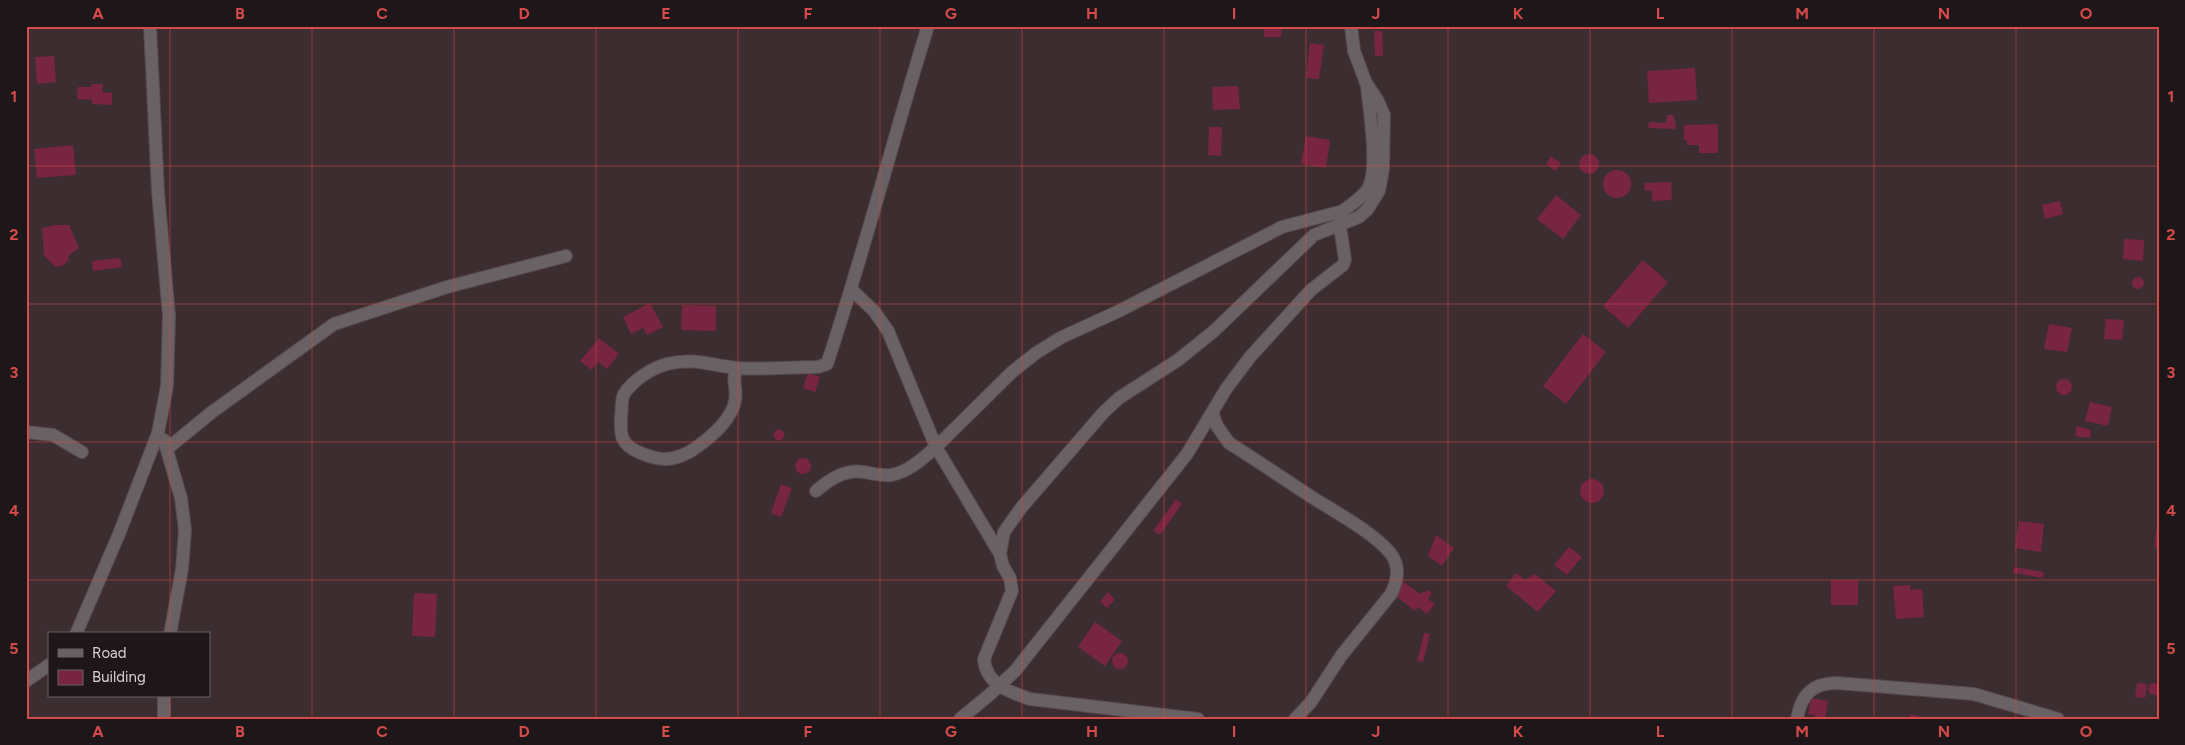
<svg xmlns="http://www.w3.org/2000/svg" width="2185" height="745" viewBox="0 0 2185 745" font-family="Figtree,sans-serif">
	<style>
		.building { fill: #782542 }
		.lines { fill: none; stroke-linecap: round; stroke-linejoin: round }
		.street-casing { stroke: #584a4d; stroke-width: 14 }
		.street { stroke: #696163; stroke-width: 12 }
		.grid { fill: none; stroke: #d74a4a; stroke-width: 1; stroke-opacity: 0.55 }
		.neatline { fill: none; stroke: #d74a4a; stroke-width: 2 }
		.grid-label { font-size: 16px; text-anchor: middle; font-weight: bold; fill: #d74a4a }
	</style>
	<rect width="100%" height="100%" fill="#3c2d30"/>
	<!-- building -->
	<path class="building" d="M1264 26H1281V37H1264Z
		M1374 31H1382L1383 56H1375Z
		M1310 43 1324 45 1319 79 1306 78Z
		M54 56 56 82 37 84 35 57Z
		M1695 68 1697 100 1649 103 1647 71Z
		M91 84H103L102 92 112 93V105L92 104V100L77 99 78 87H91Z
		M1238 86 1240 109 1213 110 1212 87Z
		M1667 115H1674L1676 129 1648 128 1649 122 1666 123Z
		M1718 124V153H1699V145H1687V140H1684V125Z
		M1209 127H1222L1221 156 1208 155Z
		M1306 136 1330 140 1326 168 1301 164Z
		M73 145 76 175 37 178 34 149Z
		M1579 164a10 10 0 1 1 20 0a10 10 0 1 1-20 0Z
		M1551 156 1561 163 1556 171 1546 164Z
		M1603 184a14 14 0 1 1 28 0a14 14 0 1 1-28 0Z
		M1671 182 1672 200 1652 201V191L1644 190 1645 183Z
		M1556 195 1581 215 1563 239 1537 219Z
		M2060 201 2063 214 2045 219 2042 205Z
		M56 225H69L79 248 68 256 69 260 62 266 55 267 44 255 42 228Z
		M2124 239 2144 240 2143 261 2123 259Z
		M120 258 122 267 93 271 92 261Z
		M1643 260 1668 282 1628 328 1603 306Z
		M2132 283a6 6 0 1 1 12 0a6 6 0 1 1-12 0Z
		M650 303 663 327 647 335 643 328 631 334 623 317Z
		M682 305 716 306V331L681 330Z
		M2106 319 2124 320 2122 340 2104 339Z
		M2049 324 2072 328 2067 352 2044 349Z
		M1583 334 1606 352 1566 404 1543 386Z
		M599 338 619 354 607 369 598 362 592 370 580 361Z
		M808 373 820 377 815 392 803 388Z
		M2056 387a8 8 0 1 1 16 0a8 8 0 1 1-16 0Z
		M2090 402 2112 407 2108 426 2085 421Z
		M2077 426 2091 430 2090 438 2075 436Z
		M773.5 435a5.5 5.5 0 1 1 11 0a5.5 5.5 0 1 1-11 0Z
		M795 466a8 8 0 1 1 16 0a8 8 0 1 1-16 0Z
		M1580 491a12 12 0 1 1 24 0a12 12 0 1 1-24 0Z
		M781 484 792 488 781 517 771 513Z
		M1176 499 1182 504 1160 535 1153 531Z
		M2019 521 2044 524 2041 552 2015 548Z
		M2158 521H2159V548L2154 547Z
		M1436 535 1454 548 1442 566 1428 556Z
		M1569 547 1582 557 1567 575 1554 565Z
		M2014 567 2044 572 2043 578 2013 573Z
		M1516 573 1525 580 1535 574 1556 591 1538 612 1506 586Z
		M1831 580H1858V605H1831Z
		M1402 581 1420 594 1428 590 1432 593 1428 599 1435 604 1427 614 1418 607 1415 611 1392 593Z
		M1910 585V590L1922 589 1924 617 1896 619 1893 586Z
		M1108 592 1115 599 1107 608 1100 602Z
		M414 593 437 594 435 637 412 636Z
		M1095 622 1122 641 1105 666 1078 647Z
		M1424 633 1430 634 1423 662 1417 661Z
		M1112 661a8 8 0 1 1 16 0a8 8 0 1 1-16 0Z
		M2148 689a6 6 0 1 1 12 0a6 6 0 1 1-12 0Z
		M2137 683 2147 684 2145 698 2135 697Z
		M1811 698 1828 701 1825 719H1815V715L1808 714Z
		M1910 714 1922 717V719H1909Z"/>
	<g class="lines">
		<!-- street casing -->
		<g class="street-casing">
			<path id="street" d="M1337 215C1346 208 1360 200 1367 190 1380 172 1369 109 1367 86
				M852 290 874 311 888 331 936 447 1012 372 1036 353 1062 337 1119 311 1282 227 1343 211
				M738 368C730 377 738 389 735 401 731 420 710 438 694 449 687 454 675 459 666 459 654 459 628 451 623 439 620 433 621 423 621 417 622 410 621 400 624 394 633 380 652 368 667 364 693 357 713 366 738 368 765 370 792 367 818 367L827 364C864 253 893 139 928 26
				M1212 412 1217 426 1229 443C1256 460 1283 478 1310 496 1332 510 1380 536 1393 557 1400 569 1397 582 1391 594L1341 656 1311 702 1295 719
				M26 432 53 435 82 452
				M164 440 181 498 185 530 182 569 170 634
				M168 448 212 412 334 324 447 287 566 256
				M816 491C830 479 845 469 864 472 873 474 882 476 891 475 909 472 923 458 936 447L1000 554
				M76 634 119 534 158 433 167 386 169 316 158 192 150 26
				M26 681 49 665
				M164 696V719
				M960 719 988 696 1015 671 1187 454 1226 389 1250 357 1311 290 1343 265 1345 260 1340 226
				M1198 719 1030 699C1009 692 986 684 984 659L1012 591 1010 578 1003 566 1000 554 1004 532 1021 508 1103 413 1119 398 1178 360 1214 331 1314 235 1359 217 1367 210 1379 191 1383 169 1384 115 1378 101 1366 83 1354 51 1351 26
				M1797 719C1801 695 1812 683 1837 683L1974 694 2058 719"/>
		</g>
		<!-- street -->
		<use href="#street" class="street"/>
	</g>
	<!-- grid -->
	<path class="grid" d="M170 26V634M312 26V719M454 26V719M596 26V719M738 26V719M880 26V719M1022 26V719M1164 26V719M1306 26V719M1448 26V719M1590 26V719M1732 26V719M1874 26V719M2016 26V719M26 166H2159M26 304H2159M26 442H2159M26 580H2159M170 696V719"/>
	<!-- border -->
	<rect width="2185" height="745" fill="none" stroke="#1e1719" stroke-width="55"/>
	<!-- legend -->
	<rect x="48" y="632" width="162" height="65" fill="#1e1719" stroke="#696163"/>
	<rect x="58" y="649" width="25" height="8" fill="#696163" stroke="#696163"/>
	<text x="92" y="658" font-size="15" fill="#dad0d2">Road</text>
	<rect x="58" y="670" width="25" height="15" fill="#782542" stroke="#696163"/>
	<text x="92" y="682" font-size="15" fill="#dad0d2">Building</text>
	<rect x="28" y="28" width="2130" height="690" class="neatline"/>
	<g class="grid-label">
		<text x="98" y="19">A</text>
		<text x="240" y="19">B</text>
		<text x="382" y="19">C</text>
		<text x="524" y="19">D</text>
		<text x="666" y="19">E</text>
		<text x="808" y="19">F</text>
		<text x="951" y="19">G</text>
		<text x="1092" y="19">H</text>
		<text x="1234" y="19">I</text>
		<text x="1376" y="19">J</text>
		<text x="1518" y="19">K</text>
		<text x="1660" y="19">L</text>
		<text x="1802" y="19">M</text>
		<text x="1944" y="19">N</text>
		<text x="2086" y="19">O</text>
		<text x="14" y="102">1</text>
		<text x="2171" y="102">1</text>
		<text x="14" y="240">2</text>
		<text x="2171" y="240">2</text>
		<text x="14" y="378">3</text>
		<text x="2171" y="378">3</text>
		<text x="14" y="516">4</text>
		<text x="2171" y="516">4</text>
		<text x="14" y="654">5</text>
		<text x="2171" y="654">5</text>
		<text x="98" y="737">A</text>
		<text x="240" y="737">B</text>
		<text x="382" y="737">C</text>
		<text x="524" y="737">D</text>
		<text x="666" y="737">E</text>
		<text x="808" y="737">F</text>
		<text x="951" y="737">G</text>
		<text x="1092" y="737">H</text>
		<text x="1234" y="737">I</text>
		<text x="1376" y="737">J</text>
		<text x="1518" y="737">K</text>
		<text x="1660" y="737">L</text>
		<text x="1802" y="737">M</text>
		<text x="1944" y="737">N</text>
		<text x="2086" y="737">O</text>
	</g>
</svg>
